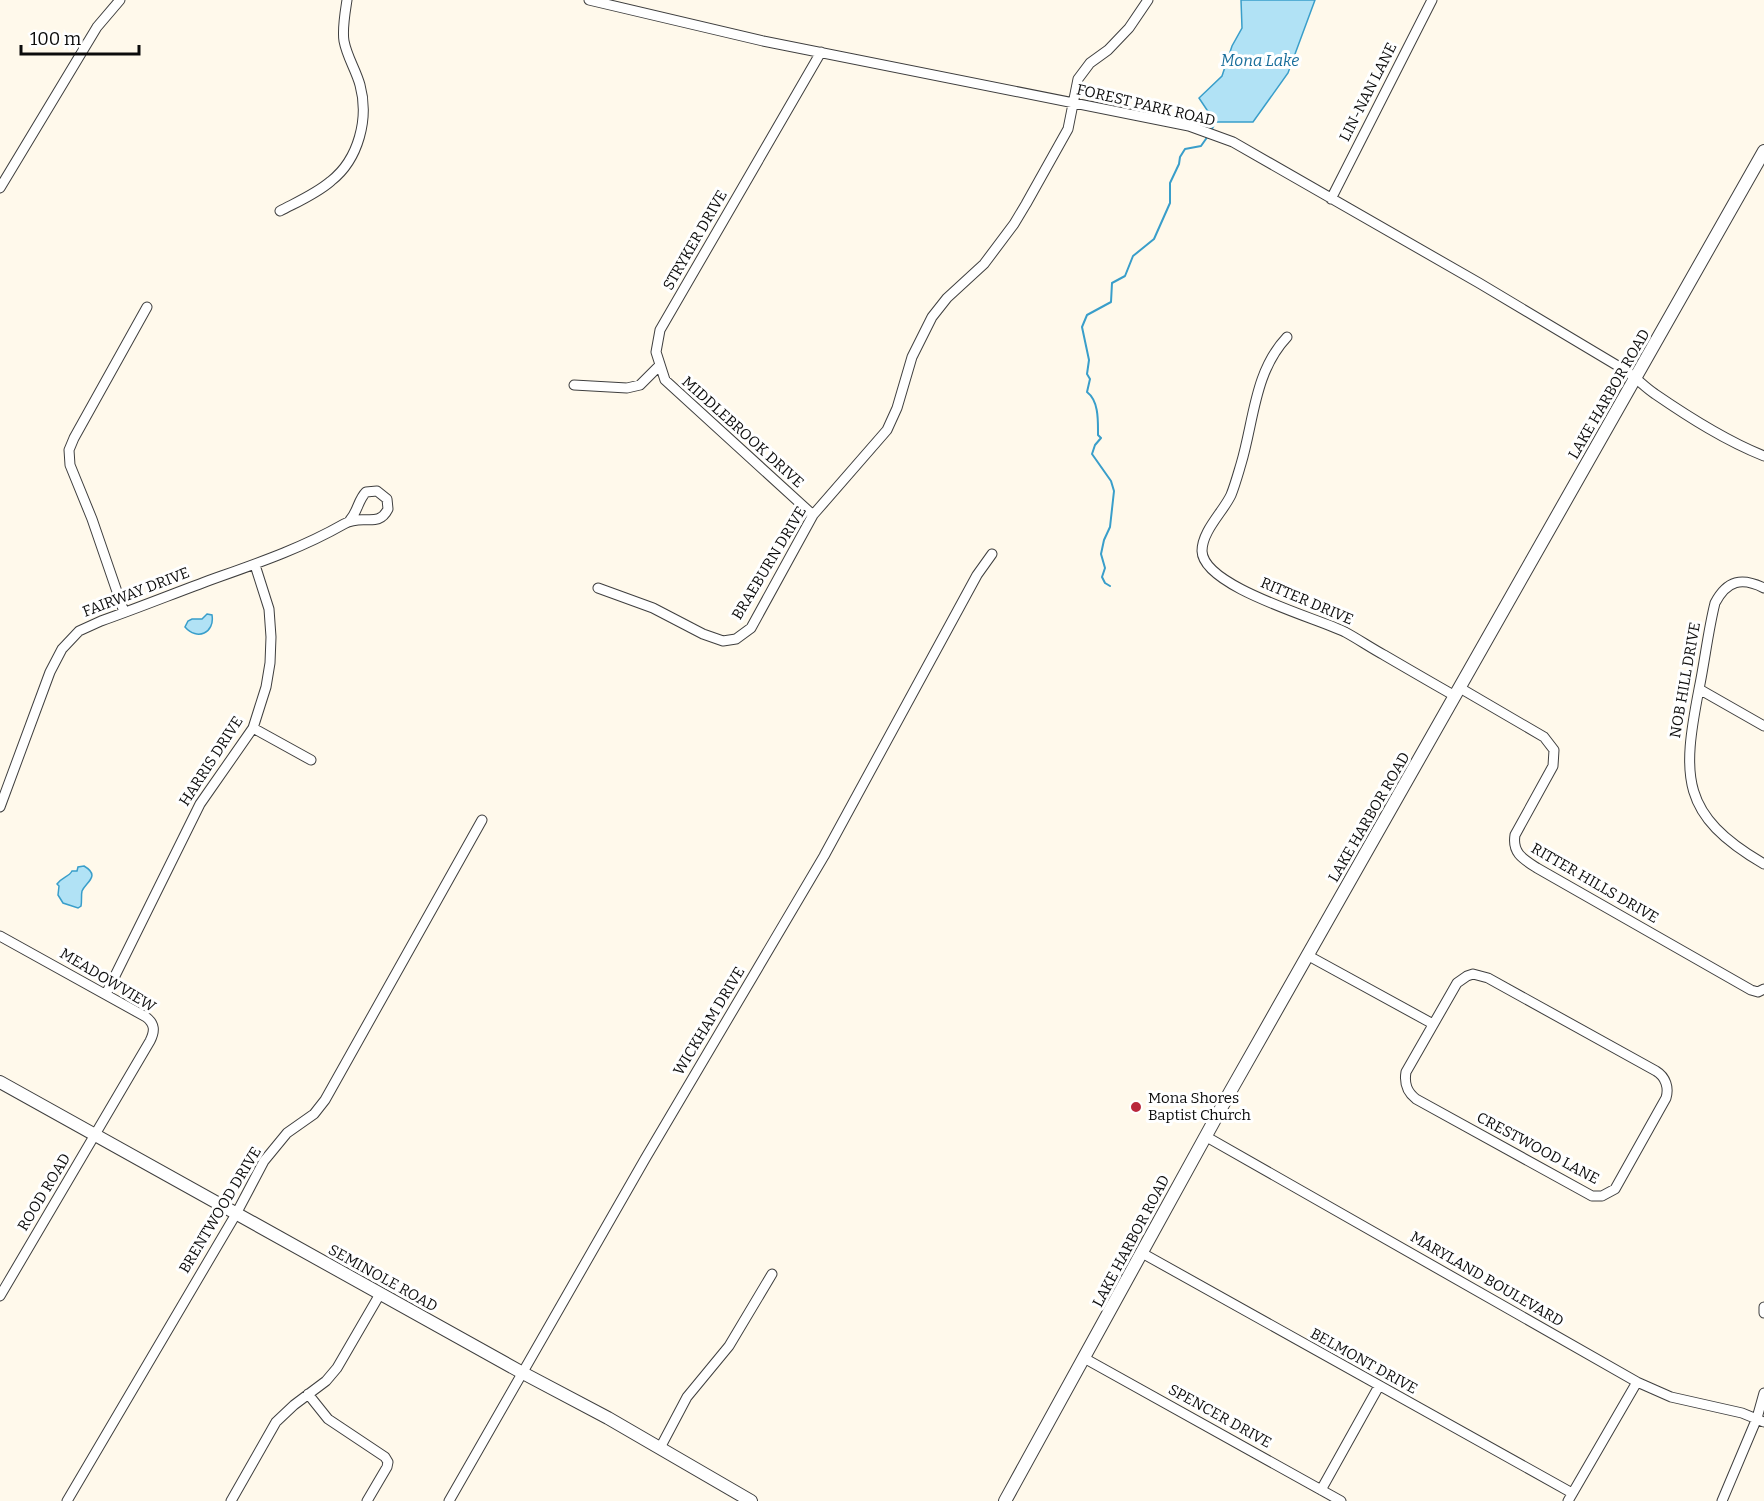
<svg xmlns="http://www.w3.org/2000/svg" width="1764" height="1501" viewBox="0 0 1764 1501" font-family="Bitter,serif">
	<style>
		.water { fill: #b1e2f5; stroke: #399eca; stroke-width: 1.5 }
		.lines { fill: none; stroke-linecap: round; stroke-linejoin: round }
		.stream { stroke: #399eca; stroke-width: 2 }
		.minor-casing { stroke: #3f3f3f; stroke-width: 11 }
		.tertiary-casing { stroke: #3f3f3f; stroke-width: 14 }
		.minor { stroke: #fff; stroke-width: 9 }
		.tertiary { stroke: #fff; stroke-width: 12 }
		.poi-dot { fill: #b9273c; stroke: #fff; stroke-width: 2 }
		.labels { text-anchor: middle; stroke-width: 6; stroke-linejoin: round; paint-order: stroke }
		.street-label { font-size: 15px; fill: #0c0c0c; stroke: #fff }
		.poi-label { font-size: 15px; fill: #0c0c0c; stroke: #fff; text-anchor: start }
		.water-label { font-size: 16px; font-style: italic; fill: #186e9b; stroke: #fff }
	</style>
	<rect width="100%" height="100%" fill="#fff9eb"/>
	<!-- water -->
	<path class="water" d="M1241 0H1315L1288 73 1253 122H1215L1199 98 1222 76 1232 46 1242 28Z
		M207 614 212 615C215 633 197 641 185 627L188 621 192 619H202Z
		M84 866C101 876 86 882 82 891 81 895 82 901 81 906L78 908 63 903 58 895 59 886 57 884C62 877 69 877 72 871H77L78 867Z"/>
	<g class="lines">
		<!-- stream -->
		<path class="stream" d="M1211 131 1216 120
			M1110 586 1105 583 1102 577 1105 568 1101 554 1104 540 1110 527 1114 491 1111 481 1092 454 1095 445 1101 438 1098 435C1098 421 1099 401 1087 392L1090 379 1087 374 1089 360 1082 327 1087 315 1111 302 1112 283 1125 276 1133 256 1154 239 1170 203V183L1179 164 1180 157 1185 149 1201 146 1208 136"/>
		<!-- minor casing -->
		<g class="minor-casing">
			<path id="minor" d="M589 0 763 41 1189 126 1233 142 1479 283 1623 369C1635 376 1644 387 1655 394 1690 418 1726 441 1764 456
				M0 188 97 27 120 0
				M1331 199 1432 0
				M280 211C297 202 316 194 331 181 359 159 369 118 360 85 356 70 347 57 344 41 342 29 345 13 347 0
				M1287 337C1254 372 1254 421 1241 464 1238 474 1235 485 1231 495 1223 512 1202 531 1202 551 1203 587 1317 618 1345 632 1358 639 1371 648 1384 655 1408 669 1432 683 1455 696
				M574 385 627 388 640 385 659 366
				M813 515 665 380 656 352 660 330 821 52
				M598 588 653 608 703 634 723 641 736 639 751 628 813 515 887 430 897 408 912 357 932 317 947 298 984 264 1014 224 1026 204 1068 129 1078 79 1090 63 1108 50 1129 28 1148 0
				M1764 588C1742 577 1727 580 1715 603 1708 631 1705 660 1699 689 1682 777 1680 815 1764 864
				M124 612 92 519 70 465 69 450 74 438 147 307
				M1460 688 1544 737 1554 750 1553 766 1515 835C1512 853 1523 859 1537 868L1751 990 1758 992 1764 989
				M1699 689 1764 726
				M253 728 311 760
				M0 807 50 672 62 649 79 631 101 621C138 608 175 593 213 579 258 563 302 548 344 524 363 513 378 529 388 509L387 499 377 491 366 492C358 500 358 511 350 520
				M0 936 146 1017C155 1024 155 1031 150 1041L0 1296
				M1307 955 1433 1024
				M1473 974 1488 978 1656 1071C1666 1077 1669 1088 1666 1098L1615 1189 1602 1196H1592L1416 1099C1407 1092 1404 1084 1406 1072L1457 983 1467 976Z
				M106 994 200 804 253 728 266 687 270 663 271 637 269 609 255 565
				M1205 1136 1637 1382 1671 1397 1742 1413 1764 1422
				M1142 1253 1572 1493
				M1764 1307V1313
				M1084 1358 1341 1501
				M308 1394 328 1419 385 1457 388 1462 387 1467 367 1501
				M660 1448 687 1397 729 1346 772 1274
				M1321 1490 1379 1386
				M67 1501 236 1214 264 1161 287 1133 314 1114 325 1100 482 820
				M231 1501 276 1422 294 1405 326 1381 337 1368 380 1294
				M449 1501 645 1159 824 856 977 575 992 554
				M1568 1501 1637 1382
				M1722 1501 1757 1418 1764 1393"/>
		</g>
		<!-- tertiary casing -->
		<g class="tertiary-casing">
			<path id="tertiary" d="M0 1082 521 1372 608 1418 751 1501
				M1005 1501 1230 1092 1764 151"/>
		</g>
		<!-- minor -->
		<use href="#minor" class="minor"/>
		<!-- tertiary -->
		<use href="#tertiary" class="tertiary"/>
	</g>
	<!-- markers -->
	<circle class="poi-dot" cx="1136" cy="1107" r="6"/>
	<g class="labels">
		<!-- street labels -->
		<g class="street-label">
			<text transform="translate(1368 92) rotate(-63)" y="5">LIN-NAN LANE</text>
			<text transform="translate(1146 105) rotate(13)" y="5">FOREST PARK ROAD</text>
			<text transform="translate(695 240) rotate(-60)" y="5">STRYKER DRIVE</text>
			<text transform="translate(1609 394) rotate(-60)" y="5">LAKE HARBOR ROAD</text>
			<text transform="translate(743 432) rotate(42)" y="5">MIDDLEBROOK DRIVE</text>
			<text transform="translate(769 563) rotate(-59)" y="5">BRAEBURN DRIVE</text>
			<text transform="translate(136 592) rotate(-21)" y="5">FAIRWAY DRIVE</text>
			<text transform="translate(1307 601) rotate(23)" y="5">RITTER DRIVE</text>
			<text transform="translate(1685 680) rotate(-80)" y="5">NOB HILL DRIVE</text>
			<text transform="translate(211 761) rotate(-57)" y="5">HARRIS DRIVE</text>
			<text transform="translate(1369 817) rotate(-60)" y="5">LAKE HARBOR ROAD</text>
			<text transform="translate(1595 883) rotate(30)" y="5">RITTER HILLS DRIVE</text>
			<text transform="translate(108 980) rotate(31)" y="5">MEADOWVIEW</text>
			<text transform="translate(709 1021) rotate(-59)" y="5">WICKHAM DRIVE</text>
			<text transform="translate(1538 1148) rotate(28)" y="5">CRESTWOOD LANE</text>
			<text transform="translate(44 1192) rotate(-59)" y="5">ROOD ROAD</text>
			<text transform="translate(220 1210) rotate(-59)" y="5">BRENTWOOD DRIVE</text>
			<text transform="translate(1131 1241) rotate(-62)" y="5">LAKE HARBOR ROAD</text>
			<text transform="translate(383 1278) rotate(29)" y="5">SEMINOLE ROAD</text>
			<text transform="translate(1487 1279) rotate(30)" y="5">MARYLAND BOULEVARD</text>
			<text transform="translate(1364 1361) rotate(29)" y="5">BELMONT DRIVE</text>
			<text transform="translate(1220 1416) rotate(29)" y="5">SPENCER DRIVE</text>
		</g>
		<!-- poi labels -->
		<g class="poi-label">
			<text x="1148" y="1103">Mona Shores<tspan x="1148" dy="17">Baptist Church</tspan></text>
		</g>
		<!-- water labels -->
		<g class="water-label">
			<text x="1260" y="66">Mona Lake</text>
		</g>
	</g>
	<!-- scale -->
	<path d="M21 45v9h118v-9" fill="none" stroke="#0c0c0c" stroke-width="3"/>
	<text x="30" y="45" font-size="18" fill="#0c0c0c" stroke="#ffffff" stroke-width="4.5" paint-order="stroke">100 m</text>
</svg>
